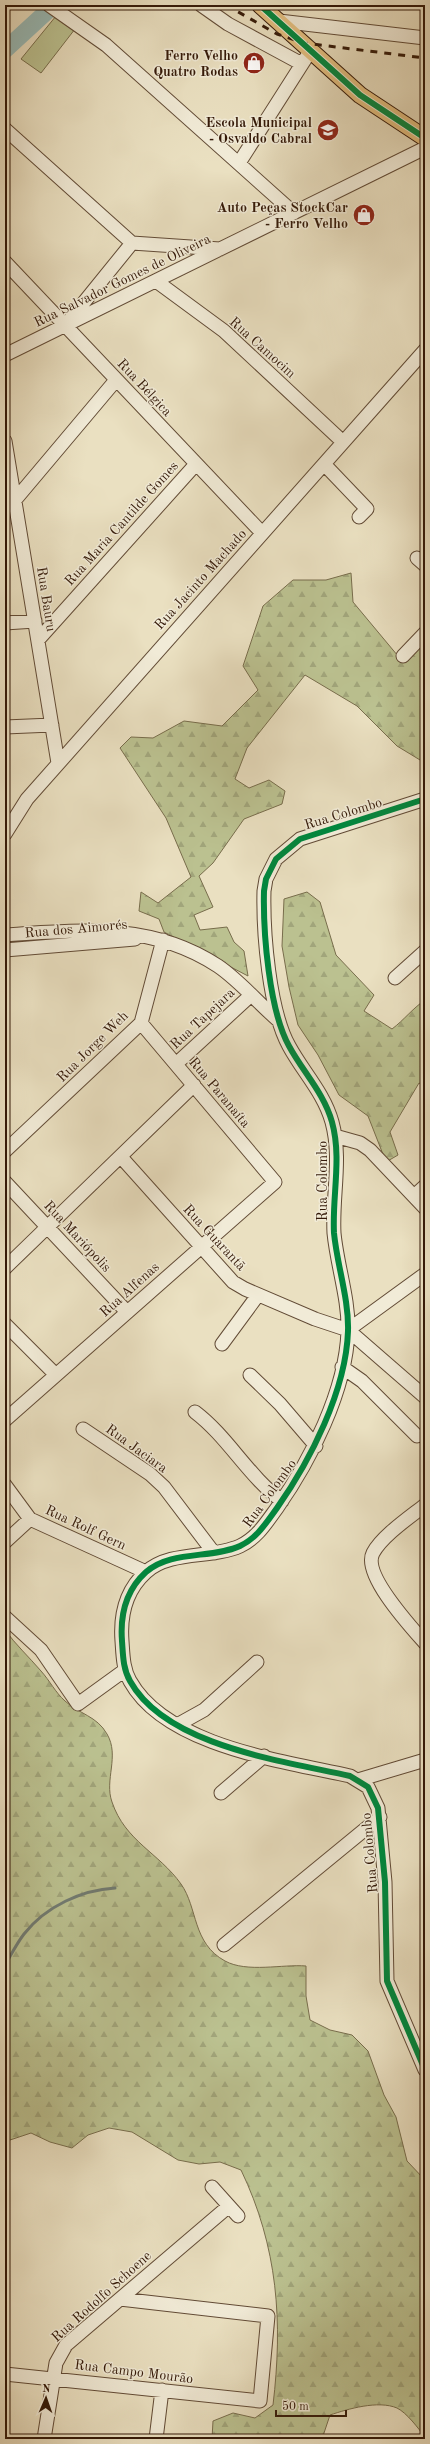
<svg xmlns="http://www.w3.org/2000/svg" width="430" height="2444" viewBox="0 0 430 2444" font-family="'Old Standard TT',serif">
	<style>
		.forest { fill: url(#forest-firs); stroke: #786d4c }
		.green { fill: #bbc190; stroke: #786d4c }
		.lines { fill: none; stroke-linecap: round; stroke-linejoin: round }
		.stream { stroke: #717b72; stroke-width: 3 }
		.river { stroke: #99bcb9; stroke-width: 17 }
		.minor-casing { stroke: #624b36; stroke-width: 15 }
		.major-casing { stroke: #341908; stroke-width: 18 }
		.minor { stroke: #f1ebd7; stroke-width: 13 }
		.major { stroke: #e5c080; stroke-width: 16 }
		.rail { stroke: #341908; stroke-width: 3; stroke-dasharray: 7 7; stroke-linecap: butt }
		.cycleway-casing { stroke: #f1ebd7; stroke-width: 8 }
		.cycleway { stroke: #00873e; stroke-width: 6 }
		.labels { text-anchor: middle; stroke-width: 3; stroke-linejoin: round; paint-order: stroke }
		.poi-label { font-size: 14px; font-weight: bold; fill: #341908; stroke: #f1ebd7; text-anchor: end }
		.street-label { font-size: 14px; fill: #341908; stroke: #f1ebd7 }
	</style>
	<defs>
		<pattern id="forest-firs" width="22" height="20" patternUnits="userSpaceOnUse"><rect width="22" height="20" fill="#bbc190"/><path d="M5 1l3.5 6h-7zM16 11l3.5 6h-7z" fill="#a1a57b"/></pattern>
	</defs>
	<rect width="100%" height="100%" fill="#eae0c1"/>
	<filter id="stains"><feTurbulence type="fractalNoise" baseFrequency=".005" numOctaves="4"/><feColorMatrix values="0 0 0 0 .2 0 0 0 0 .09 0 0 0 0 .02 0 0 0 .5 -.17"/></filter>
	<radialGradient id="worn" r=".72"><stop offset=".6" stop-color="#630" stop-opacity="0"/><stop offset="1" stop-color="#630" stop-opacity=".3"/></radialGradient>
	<!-- forest -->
	<path class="forest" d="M351 573 353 602 403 662 425 641V763L397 746 357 706 305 675 247 748 235 779 249 788 269 780 285 791 282 804 244 819 213 863 199 876 213 907 194 915 200 930 227 927 234 942 244 951 248 976 164 932 159 919 139 911 141 892 158 903 191 877 166 818 120 748 131 737 153 738 184 721 222 726 258 690 243 666 263 606 293 580H326Z
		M307 892 320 902 336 955 374 995 364 1011 392 1029C404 1020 412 1009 425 1000V1086L419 1083 390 1132 398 1155 386 1162 368 1116 339 1095 318 1055 298 1025 289 987 282 946 284 899Z
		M5 1630C16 1645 29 1657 41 1671 50 1681 55 1692 65 1701 79 1714 97 1716 107 1734 120 1756 104 1780 112 1802 125 1841 159 1853 181 1884 198 1908 192 1943 225 1961 247 1973 283 1964 306 1966V1996L310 2020 330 2030 352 2035 368 2051 384 2095 396 2117 407 2161 425 2180V2437C418 2428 407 2413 397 2408 378 2400 348 2409 330 2415L322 2439H212L213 2421 233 2413 255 2418 273 2405C283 2322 278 2247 241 2170L220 2162 199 2164 178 2160 132 2132 109 2128 88 2135 72 2148 50 2142 31 2133 10 2140 5 2145Z"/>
	<!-- green -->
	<path class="green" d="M56 16 75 29 41 73 21 59Z"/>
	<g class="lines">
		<!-- stream -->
		<path class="stream" d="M5 1965C11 1955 17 1943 24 1934 46 1906 82 1890 115 1888"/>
		<!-- river -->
		<path class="river" d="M5 50 54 5"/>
		<!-- minor casing -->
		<g class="minor-casing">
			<path id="minor" d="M49 5 106 45 294 213
				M201 5 228 24 302 64
				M279 21 425 38
				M5 129 132 243
				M239 163 311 50
				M132 243 220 249
				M5 262 262 533
				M156 281 224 331 343 442
				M68 322 132 243
				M5 355 425 148
				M5 441 58 763
				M324 464 367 509 359 517
				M15 500 116 380
				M417 558 425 565
				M5 623 35 621
				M38 640 196 464
				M403 656 425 633
				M5 727 52 725
				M425 799 300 839 276 859 266 879 264 891C263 932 269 1010 289 1046 303 1072 324 1093 332 1122 342 1158 332 1196 334 1233 337 1265 349 1299 348 1331 346 1391 310 1461 277 1508 266 1523 257 1538 240 1546 211 1559 171 1550 146 1572 125 1591 120 1615 122 1641 123 1655 123 1669 130 1681 166 1746 283 1761 350 1776L368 1787 378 1808 385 1882 387 1981 425 2070
				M5 834 27 799 425 350
				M5 935C79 930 152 922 218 966 240 981 258 1003 279 1021
				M5 950 135 939
				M395 978 425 951
				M176 1064 250 996
				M335 1136 360 1143 370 1150 425 1208
				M5 1151 141 1023 163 940
				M121 1157 233 1282 245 1289 315 1319 348 1330 425 1397
				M5 1182 127 1312
				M414 1196 425 1186
				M5 1268 194 1085
				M5 1324 56 1375
				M348 1330 425 1274
				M222 1344 258 1295
				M342 1367 362 1381 417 1436
				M250 1375 280 1404 316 1446
				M195 1412C228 1437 248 1476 282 1501
				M5 1420 275 1182 141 1023
				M83 1429 150 1474 164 1487 214 1553
				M5 1485 30 1519 146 1572
				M425 1505C410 1517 382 1536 373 1553 362 1574 411 1627 425 1643
				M5 1542 30 1519
				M5 1617 41 1650 78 1704 125 1670
				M177 1725 204 1710 257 1662
				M358 1780 425 1760
				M221 1793 264 1756
				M224 1945 380 1817
				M212 2187 238 2216
				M5 2374 260 2401 268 2316 120 2299
				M44 2439 56 2363 66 2345 229 2206
				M156 2439 162 2390"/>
		</g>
		<!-- major casing -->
		<g class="major-casing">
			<path id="major" d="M260 5 360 95 425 138"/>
		</g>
		<!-- minor -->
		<use href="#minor" class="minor"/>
		<!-- major -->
		<use href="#major" class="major"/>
		<!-- rail -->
		<path class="rail" d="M226 5 277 34 304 43 425 58"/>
		<!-- cycleway casing -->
		<g class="cycleway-casing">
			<path id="cycleway" d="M260 5 360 95 425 138
				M425 799 300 839 276 859 266 879 264 891C263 932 269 1010 289 1046 303 1072 324 1093 332 1122 342 1158 332 1196 334 1233 337 1265 349 1299 348 1331 346 1391 310 1461 277 1508 266 1523 257 1538 240 1546 211 1559 171 1550 146 1572 125 1591 120 1615 122 1641 123 1655 123 1669 130 1681 166 1746 283 1761 350 1776L368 1787 378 1808 385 1882 387 1981 425 2070"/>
		</g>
		<!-- cycleway -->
		<use href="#cycleway" class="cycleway"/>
	</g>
	<!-- icons -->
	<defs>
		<g id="shop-disc" transform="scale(1.15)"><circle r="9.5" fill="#8f2418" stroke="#f1ebd7"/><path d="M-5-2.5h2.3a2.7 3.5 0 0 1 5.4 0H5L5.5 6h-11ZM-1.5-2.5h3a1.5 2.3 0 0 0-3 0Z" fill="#fff"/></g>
		<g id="school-disc" transform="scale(1.15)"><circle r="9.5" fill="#8f2418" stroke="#f1ebd7"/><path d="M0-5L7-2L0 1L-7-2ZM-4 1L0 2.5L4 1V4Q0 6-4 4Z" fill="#fff"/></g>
	</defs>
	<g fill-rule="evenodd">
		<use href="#shop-disc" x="254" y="63"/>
		<use href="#school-disc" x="328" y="130"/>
		<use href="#shop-disc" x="364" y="215"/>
	</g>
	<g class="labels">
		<!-- poi labels -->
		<g class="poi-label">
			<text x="238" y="60">Ferro Velho<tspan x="238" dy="16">Quatro Rodas</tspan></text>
			<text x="312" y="127">Escola Municipal<tspan x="312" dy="16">- Osvaldo Cabral</tspan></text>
			<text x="348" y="212">Auto Peças StockCar<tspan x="348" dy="16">- Ferro Velho</tspan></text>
		</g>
		<!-- street labels -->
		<g class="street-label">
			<text transform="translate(122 280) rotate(-26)" y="5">Rua Salvador Gomes de Oliveira</text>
			<text transform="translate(263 347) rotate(42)" y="5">Rua Camocim</text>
			<text transform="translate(145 387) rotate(47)" y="5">Rua Bélgica</text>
			<text transform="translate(121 523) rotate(-48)" y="5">Rua Maria Cantilde Gomes</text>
			<text transform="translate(200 579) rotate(-48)" y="5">Rua Jacinto Machado</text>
			<text transform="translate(47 599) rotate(81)" y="5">Rua Bauru</text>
			<text transform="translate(343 813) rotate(-17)" y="5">Rua Colombo</text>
			<text transform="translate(76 928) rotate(-5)" y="5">Rua dos Aimorés</text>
			<text transform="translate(202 1018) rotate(-43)" y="5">Rua Tapejara</text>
			<text transform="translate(92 1046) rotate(-45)" y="5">Rua Jorge Weh</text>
			<text transform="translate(220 1092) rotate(50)" y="5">Rua Paranaíta</text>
			<text transform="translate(322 1181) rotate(-90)" y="5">Rua Colombo</text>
			<text transform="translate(78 1236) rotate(47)" y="5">Rua Mariópolis</text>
			<text transform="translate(215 1237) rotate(47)" y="5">Rua Guarantã</text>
			<text transform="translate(129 1289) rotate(-42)" y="5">Rua Alfenas</text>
			<text transform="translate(137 1448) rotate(36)" y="5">Rua Jaciara</text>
			<text transform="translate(269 1493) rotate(-54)" y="5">Rua Colombo</text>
			<text transform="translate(86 1527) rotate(25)" y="5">Rua Rolf Gern</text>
			<text transform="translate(369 1853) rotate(-95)" y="5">Rua Colombo</text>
			<text transform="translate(101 2296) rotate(-42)" y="5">Rua Rodolfo Schoene</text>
			<text transform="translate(134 2371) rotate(7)" y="5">Rua Campo Mourão</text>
		</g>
	</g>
	<!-- margin -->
	<rect width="430" height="2444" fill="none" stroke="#eae0c1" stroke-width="20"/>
	<rect x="6" y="6" width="418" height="2432" fill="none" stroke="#341908" stroke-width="2"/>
	<rect x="10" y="10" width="410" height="2424" fill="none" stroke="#341908"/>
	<!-- north arrow -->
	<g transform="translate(46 2398) rotate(2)" stroke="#f1ebd7" stroke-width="3" paint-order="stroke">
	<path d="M0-3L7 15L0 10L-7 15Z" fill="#341908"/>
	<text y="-6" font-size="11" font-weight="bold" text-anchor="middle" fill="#341908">N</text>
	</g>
	<!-- scale -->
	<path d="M276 2410v6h70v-6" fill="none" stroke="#341908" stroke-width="2"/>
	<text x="282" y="2410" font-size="12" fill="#341908" stroke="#f1ebd7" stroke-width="3" paint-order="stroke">50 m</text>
	<rect width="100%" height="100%" filter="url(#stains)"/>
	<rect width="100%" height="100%" fill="url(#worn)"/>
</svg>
